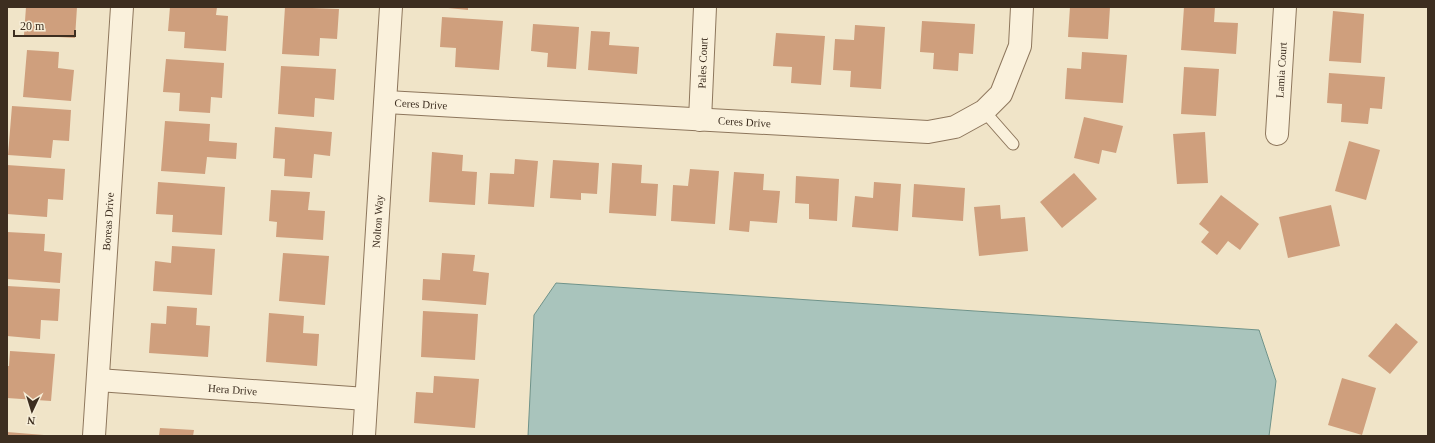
<svg xmlns="http://www.w3.org/2000/svg" width="1435" height="443" viewBox="0 0 1435 443" font-family="'Times New Roman',serif">
	<style>
		.water { fill: #a9c4bc; stroke: #6f938a }
		.building { fill: #cf9f7d }
		.lines { fill: none; stroke-linecap: round; stroke-linejoin: round }
		.service-casing { stroke: #8d765c; stroke-width: 13 }
		.minor-casing { stroke: #8d765c; stroke-width: 24 }
		.service { stroke: #faf1dc; stroke-width: 11 }
		.minor { stroke: #faf1dc; stroke-width: 22 }
		.labels { text-anchor: middle; stroke-width: 3; stroke-linejoin: round; paint-order: stroke }
		.street-label { font-size: 11px; fill: #3d2e20; stroke: #f7eed8 }
	</style>
	<rect width="100%" height="100%" fill="#f0e4c8"/>
	<!-- water -->
	<path class="water" d="M556 283 1259 330 1276 381 1269 436H528L534 315Z"/>
	<!-- building -->
	<path class="building" d="M26 7H77L75 38 24 35Z
		M170 7H217L216 15 228 16 226 51 184 48 185 32 168 31Z
		M285 7 339 9 337 39 320 38 319 56 282 54Z
		M448 7H468V10L448 8Z
		M1070 7H1110L1108 39 1068 37Z
		M1184 7H1215L1214 22 1238 23 1236 54 1181 50Z
		M1333 11 1364 14 1361 63 1329 61Z
		M442 17 503 21 499 70 455 67 456 48 440 47Z
		M922 21 975 24 973 54 959 53 958 71 933 69 934 53 920 52Z
		M533 24 579 27 576 69 547 67 548 53 531 51Z
		M855 25 885 27 881 89 850 87 851 71 833 70 835 39 854 40Z
		M591 31 610 32 609 45 639 47 637 74 588 70Z
		M776 33 825 36 821 85 791 83 792 67 773 66Z
		M27 50 59 52 58 68 74 70 71 101 23 97Z
		M1082 52 1127 55 1123 103 1065 99 1067 68 1081 69Z
		M166 59 224 63 222 98 211 97 210 113 179 111 180 93 163 92Z
		M281 66 336 69 334 100 315 98 314 117 278 114Z
		M1184 67 1219 69 1216 116 1181 114Z
		M1329 73 1385 77 1382 109 1370 108 1368 124 1341 122 1342 104 1327 103Z
		M12 106 71 110 69 141 53 140 51 158 8 155Z
		M1084 117 1123 126 1116 153 1102 150 1099 164 1074 158Z
		M165 121 210 124 209 141 237 143 236 159 207 157 205 174 161 171Z
		M275 127 332 132 330 156 314 154 312 178 284 176 285 159 273 158Z
		M1205 132 1208 183 1177 184 1173 134Z
		M1349 141 1380 150 1366 200 1335 191Z
		M432 152 463 155 462 171 477 172 475 205 429 202Z
		M515 159 538 161 534 207 488 204 490 173 514 174Z
		M553 160 599 163 597 194 581 193V200L550 198Z
		M612 163 642 165 641 183 658 184 656 216 609 213Z
		M7 165 65 169 63 200 48 199 47 217 7 214Z
		M690 169 719 171 715 224 671 221 673 185 688 186Z
		M734 172 764 174 763 190 780 191 777 223 750 221 749 232 729 230Z
		M1074 173 1097 199 1062 228 1040 202Z
		M796 176 839 179 837 221 809 219V204L795 203Z
		M158 182 225 187 222 235 172 232 173 215 156 214Z
		M874 182 901 184 898 231 852 227 855 196 873 198Z
		M914 184 965 188 963 221 912 217Z
		M271 190 310 192 308 210 325 211 323 240 276 237 277 222 269 221Z
		M1221 195 1259 224 1240 250 1228 241 1217 255 1201 242 1209 232 1199 224Z
		M1000 205 1001 219 1025 217 1028 251 979 256 974 207Z
		M1331 205 1340 246 1288 258 1279 217Z
		M7 232 45 234 44 251 62 253 60 283 7 279Z
		M172 246 215 249 212 295 153 291 155 261 171 263Z
		M283 253 329 256 325 305 279 301Z
		M442 253 475 255 473 271 489 273 486 305 422 300 423 279 440 280Z
		M7 286 60 289 58 321 41 320 40 339 7 336Z
		M167 306 197 308 196 325 210 326 208 357 149 353 151 323 166 324Z
		M423 311 478 314 475 360 421 357Z
		M269 313 304 316 303 333 319 334 317 366 266 362Z
		M1396 323 1418 342 1390 374 1368 356Z
		M10 351 55 354 51 401 7 398V366H9Z
		M434 376 479 379 475 428 414 423 416 392 433 393Z
		M1342 378 1376 388 1362 435 1328 425Z
		M160 428 194 430 193 436H159Z
		M7 432 44 435V436H7Z"/>
	<g class="lines">
		<!-- service casing -->
		<g class="service-casing">
			<path id="service" d="M984 111 1013 144"/>
		</g>
		<!-- minor casing -->
		<g class="minor-casing">
			<g id="minor">
				<path id="s1" d="M386 102 928 132 955 127 984 111 1001 94 1020 46 1022 7"/>
				<path id="s2" d="M700 120 705 7"/>
				<path id="s3" d="M1277 134 1285 7"/>
				<path id="s4" d="M98 380 366 399"/>
				<path id="s5" d="M94 436 122 7"/>
				<path id="s6" d="M364 436 391 7"/>
			</g>
		</g>
		<!-- service -->
		<use href="#service" class="service"/>
		<!-- minor -->
		<use href="#minor" class="minor"/>
	</g>
	<g class="labels">
		<!-- street labels -->
		<g class="street-label">
			<text dy="4" stroke="none"><textPath href="#s2" startOffset="57">Pales Court</textPath></text>
			<text dy="4" stroke="none"><textPath href="#s3" startOffset="64">Lamia Court</textPath></text>
			<text dy="4" stroke="none"><textPath href="#s1" startOffset="35">Ceres Drive</textPath></text>
			<text dy="4" stroke="none"><textPath href="#s1" startOffset="359">Ceres Drive</textPath></text>
			<text dy="4" stroke="none"><textPath href="#s5" startOffset="215">Boreas Drive</textPath></text>
			<text dy="4" stroke="none"><textPath href="#s6" startOffset="215">Nolton Way</textPath></text>
			<text dy="4" stroke="none"><textPath href="#s4" startOffset="135">Hera Drive</textPath></text>
		</g>
	</g>
	<!-- border -->
	<rect width="1435" height="443" fill="none" stroke="#3d2e20" stroke-width="16"/>
	<!-- north arrow -->
	<g transform="translate(32 411) rotate(184)" stroke="#f7eed8" stroke-width="3" paint-order="stroke">
	<path d="M0-3L7 15L0 10L-7 15Z" fill="#3d2e20"/>
	<text y="-6" font-size="11" font-weight="bold" text-anchor="middle" fill="#3d2e20">N</text>
	</g>
	<!-- scale -->
	<path d="M14 30v6h61v-6" fill="none" stroke="#3d2e20" stroke-width="2"/>
	<text x="20" y="30" font-size="12" fill="#3d2e20" stroke="#f7eed8" stroke-width="3" paint-order="stroke">20 m</text>
</svg>
